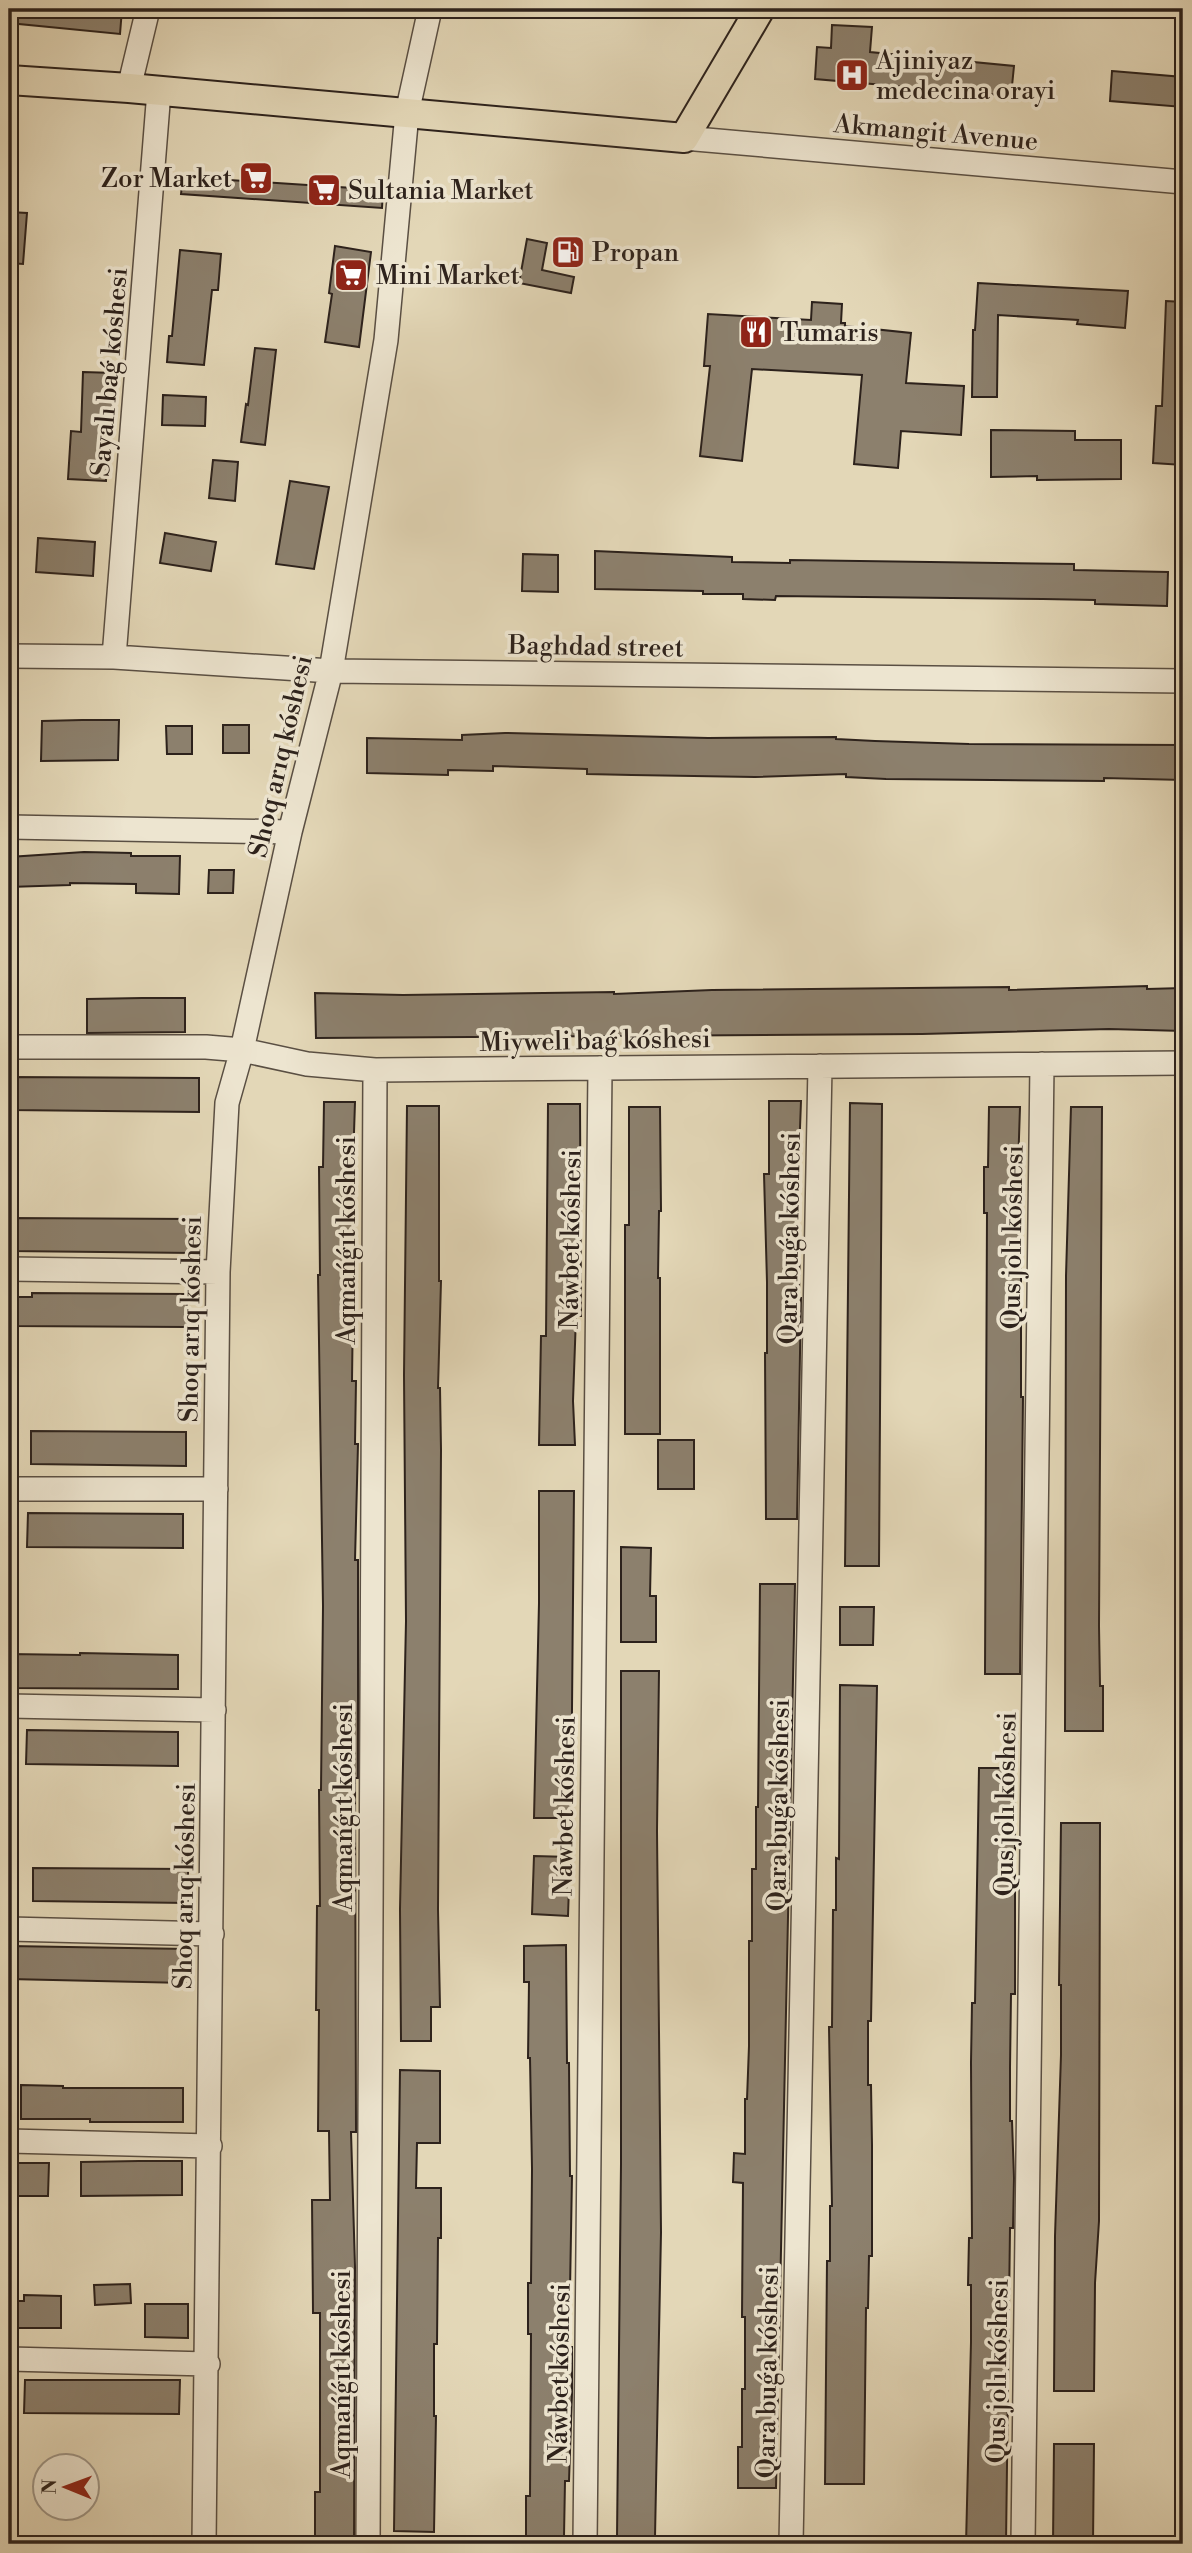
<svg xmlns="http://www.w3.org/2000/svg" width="1192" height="2553" viewBox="0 0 1192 2553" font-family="'Libre Bodoni',serif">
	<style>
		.building { fill: #8c806d; stroke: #2d221c; stroke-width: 2 }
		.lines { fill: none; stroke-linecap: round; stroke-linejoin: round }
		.minor-casing { stroke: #5a4f43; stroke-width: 26 }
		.major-casing { stroke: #2d221c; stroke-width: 32 }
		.minor { stroke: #ede5d0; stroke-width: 23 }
		.major { stroke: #e3d7b7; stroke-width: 28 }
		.labels { text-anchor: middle; stroke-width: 7; stroke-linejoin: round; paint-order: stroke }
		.poi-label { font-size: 26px; fill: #2d221c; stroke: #ede5d0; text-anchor: start }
		.street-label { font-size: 26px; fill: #2d221c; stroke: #ede5d0 }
	</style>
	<rect width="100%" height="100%" fill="#e3d7b7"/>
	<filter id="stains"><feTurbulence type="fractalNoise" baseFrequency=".00286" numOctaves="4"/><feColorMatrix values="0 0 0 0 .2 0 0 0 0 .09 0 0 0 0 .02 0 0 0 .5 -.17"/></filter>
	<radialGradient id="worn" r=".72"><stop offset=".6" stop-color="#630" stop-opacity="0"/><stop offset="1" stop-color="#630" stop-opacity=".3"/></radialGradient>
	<!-- building -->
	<path class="building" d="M9 9H122L120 34 9 23Z
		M832 25 872 27 870 52 1014 66 1011 96 815 79 817 47 831 48Z
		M1112 71 1183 77V107L1110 101Z
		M183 177 383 190 382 208 181 194Z
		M9 212 27 213 23 264 9 263Z
		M527 239 547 243 542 270 574 277 571 293 519 283Z
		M335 246 371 252 359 347 325 342 332 294 329 293Z
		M180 250 221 254 218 290H212L204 365 167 362 169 336H172Z
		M978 283 1128 291 1125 328 1077 324 1078 320 998 315 997 397H972L973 330H975Z
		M1166 301 1183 302V465L1153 463 1156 406H1162Z
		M812 302 842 304 841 323H845V326L911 333 906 383 964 386 961 435 901 431 898 468 854 464 862 375 752 369 742 461 700 456 710 366H704L708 314 811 320Z
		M255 348 276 350 265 445 241 442 246 404 248 405Z
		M83 372 114 373 112 425H109L106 481 68 479 71 431 81 432Z
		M163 395 206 397 205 426 162 425Z
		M991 430 1075 431V440H1121V479L1037 480V476L991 477Z
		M213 460 238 462 235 501 209 498Z
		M290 481 329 487 314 569 276 564Z
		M165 533 216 542 211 571 160 563Z
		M38 538 95 542 93 576 36 572Z
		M595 551 732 557V562L790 563V560L1074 564V570L1168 572 1167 606 1095 604V600L1043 599 776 596 775 600 743 599V594H703V591L595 589Z
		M523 554 558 555V592L522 591Z
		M82 720H119L118 760 41 761 42 721Z
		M223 725H249V753H223Z
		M166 726H192V754H167Z
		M505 733 708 738 836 737V739L875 741 969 744 1183 745V780L1104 778V781L886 779 846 777V774L755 777 632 775 587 774V769L493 766V771L448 770V775L367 773V738L462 740V735Z
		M84 852 131 853V856H180L179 894 136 893V884L70 883V885L9 887V857Z
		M209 870H234L233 893H208Z
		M1147 986V989L1183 988V1031L1109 1029 922 1034 316 1038 315 993 403 995 614 992V994L712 990 1009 987V990Z
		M142 998H185V1032L87 1033V999Z
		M9 1077 199 1078V1112L9 1110Z
		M769 1101H801L796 1234H800L799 1298H801L797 1519H766L765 1353H767V1282L764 1174H769Z
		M324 1102H355L351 1224H354L352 1381H356L355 1444H358L355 1560H358V1778H355L356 2132H351L355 2267 354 2544H315V2492H320V2313H313L312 2200H330L329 2131H318L319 2010H316L317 1906H320L319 1790H321L323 1606 318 1275H320L319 1167H323Z
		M850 1103 882 1104 879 1566H845Z
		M548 1104H580L581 1316H576L573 1401 575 1445H539L541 1336H546Z
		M407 1106H439V1281H441L438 1388H440L441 1450 438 1909 440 2007H431V2041H401L400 1909 406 1621 404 1375Z
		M629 1107H660L661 1211H659L658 1278H660V1434H625V1225H629Z
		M989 1107H1020L1016 1228H1021V1397H1023L1020 1674H985L987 1213H984V1167H988Z
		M1071 1107H1102L1099 1626 1100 1686H1103V1731H1065L1066 1276Z
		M9 1218 194 1219V1253L9 1251Z
		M32 1293 187 1294V1327L9 1326V1297H32Z
		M31 1431 186 1432V1466L31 1464Z
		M658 1440H694V1489H658Z
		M539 1491H574L571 1818H534L539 1603Z
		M28 1513 183 1514V1548L27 1547Z
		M621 1547 651 1548 650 1596H656V1642H621Z
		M760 1584H795L776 2488H738V2447H742V2389H745V2317H742L743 2183 733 2182 734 2153 745 2154V2099H747L749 2046V1941H752V1869H756V1807H758Z
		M840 1607H874L873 1645H840Z
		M80 1653 178 1655V1689L9 1688V1654L80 1655Z
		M621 1671H659L657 1831 661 2232 655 2537H617L621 2164Z
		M840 1685 877 1686 871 2021H868V2085H871L872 2145V2256H869L868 2308H866L864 2484H825L827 2261H830V2206H832L829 2027H832L833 1910H836V1858L839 1859Z
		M27 1730 178 1732V1766L26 1764Z
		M979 1768H1015V1994H1011L1010 2068V2121H1012L1014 2178 1013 2228H1010L1006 2544H966L971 2342V2285H968L969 2238H972L971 2063 972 2003H975Z
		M1061 1823H1100L1099 2221 1095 2283 1094 2391H1054L1055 2236 1061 2055V1985H1059Z
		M534 1856 570 1857 568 1916 532 1914Z
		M33 1868 188 1869V1903L33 1901Z
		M566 1945 567 2063H569L570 2176H572L569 2347H572V2394L569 2481H565L564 2536H526V2496H530L531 2334H528V2283H531L532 2169 530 2058H528L529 1982H524V1946Z
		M9 1946 187 1949 186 1983 9 1979Z
		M400 2070 440 2071V2143H417L416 2188H441V2238H438L437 2344H434V2416H436L434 2532 394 2531Z
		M21 2085 63 2086V2088H183V2122H90V2119H21Z
		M139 2161H182V2195L81 2196V2162Z
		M14 2163H49L48 2196H14Z
		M130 2284 131 2303 95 2305 94 2285Z
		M24 2295 61 2296V2328H9V2301H24Z
		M145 2304H188V2338L145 2337Z
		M25 2380H180L179 2414 24 2413Z
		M1054 2444H1094L1093 2544H1053Z"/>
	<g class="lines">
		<!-- minor casing -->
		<g class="minor-casing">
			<path id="minor" d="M129 88 148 9
				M684 138 1183 182
				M9 656 114 657 331 671 1183 681
				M114 657 159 91
				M9 827 290 832
				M9 1047H206L242 1050 307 1064 375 1070 1183 1063
				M9 1269 218 1272
				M9 1489H216
				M9 1706 214 1710
				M9 1929 212 1934
				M9 2141 210 2146
				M9 2359 208 2364
				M204 2544 218 1272 227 1103 242 1050 290 832 331 671 386 340 407 113 430 9
				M368 2544 375 1070
				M585 2544 600 1068
				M791 2544 820 1066
				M1023 2544 1042 1064"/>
		</g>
		<!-- major casing -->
		<g class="major-casing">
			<path id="major" d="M9 80 129 88 684 138 760 9"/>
		</g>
		<!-- minor -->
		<use href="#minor" class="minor"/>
		<!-- major -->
		<use href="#major" class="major"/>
	</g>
	<!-- icons -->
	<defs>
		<g id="hospital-square" transform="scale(1.75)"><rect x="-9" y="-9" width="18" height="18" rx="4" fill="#8f2418" stroke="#ede5d0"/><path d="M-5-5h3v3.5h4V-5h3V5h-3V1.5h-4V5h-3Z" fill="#fff"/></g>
		<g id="supermarket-square" transform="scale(1.75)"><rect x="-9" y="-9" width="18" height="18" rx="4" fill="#8f2418" stroke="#ede5d0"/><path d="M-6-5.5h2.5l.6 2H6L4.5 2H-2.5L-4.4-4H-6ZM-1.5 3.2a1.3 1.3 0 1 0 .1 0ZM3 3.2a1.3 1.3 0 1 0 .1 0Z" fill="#fff"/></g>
		<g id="fuel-square" transform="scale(1.75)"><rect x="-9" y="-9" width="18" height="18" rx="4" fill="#8f2418" stroke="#ede5d0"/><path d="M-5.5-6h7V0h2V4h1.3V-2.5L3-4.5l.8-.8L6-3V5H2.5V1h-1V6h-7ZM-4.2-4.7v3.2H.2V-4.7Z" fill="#fff"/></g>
		<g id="restaurant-square" transform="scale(1.75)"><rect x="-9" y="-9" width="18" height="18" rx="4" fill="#8f2418" stroke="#ede5d0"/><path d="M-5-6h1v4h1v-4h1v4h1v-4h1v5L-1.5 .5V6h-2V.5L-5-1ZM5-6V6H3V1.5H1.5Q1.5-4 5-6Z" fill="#fff"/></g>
	</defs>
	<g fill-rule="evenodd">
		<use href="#hospital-square" x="852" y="75"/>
		<use href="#supermarket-square" x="256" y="178"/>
		<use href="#supermarket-square" x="324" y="190"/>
		<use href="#fuel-square" x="568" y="252"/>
		<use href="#supermarket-square" x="351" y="275"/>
		<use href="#restaurant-square" x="756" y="332"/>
	</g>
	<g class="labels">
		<!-- poi labels -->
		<g class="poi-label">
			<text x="876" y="69">Ajiniyaz<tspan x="876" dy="30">medecina orayi</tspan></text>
			<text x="232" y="187" text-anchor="end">Zor Market</text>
			<text x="348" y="199">Sultania Market</text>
			<text x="592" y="261">Propan</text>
			<text x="376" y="284">Mini Market</text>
			<text x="780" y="341">Tumaris</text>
		</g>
		<!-- street labels -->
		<g class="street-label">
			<text transform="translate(936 132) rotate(5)" y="9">Akmangit Avenue</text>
			<text transform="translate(109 372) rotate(-85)" y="9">Sayalı baǵ kóshesi</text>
			<text transform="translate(596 646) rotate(1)" y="9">Baghdad street</text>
			<text transform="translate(280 756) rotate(-77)" y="9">Shoq arıq kóshesi</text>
			<text transform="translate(595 1040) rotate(-1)" y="9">Miyweli baǵ kóshesi</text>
			<text transform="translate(1012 1237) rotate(-89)" y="9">Qus jolı kóshesi</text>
			<text transform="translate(789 1238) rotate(-89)" y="9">Qara buǵa kóshesi</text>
			<text transform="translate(570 1239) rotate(-89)" y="9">Náwbet kóshesi</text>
			<text transform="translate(346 1240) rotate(-90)" y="9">Aqmańǵıt kóshesi</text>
			<text transform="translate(190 1319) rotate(-89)" y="9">Shoq arıq kóshesi</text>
			<text transform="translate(1005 1804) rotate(-89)" y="9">Qus jolı kóshesi</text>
			<text transform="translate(778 1805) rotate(-89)" y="9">Qara buǵa kóshesi</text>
			<text transform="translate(564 1806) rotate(-89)" y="9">Náwbet kóshesi</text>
			<text transform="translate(343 1807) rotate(-90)" y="9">Aqmańǵıt kóshesi</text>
			<text transform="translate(184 1886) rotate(-89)" y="9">Shoq arıq kóshesi</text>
			<text transform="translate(997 2371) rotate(-89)" y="9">Qus jolı kóshesi</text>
			<text transform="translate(767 2372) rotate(-89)" y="9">Qara buǵa kóshesi</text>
			<text transform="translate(559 2373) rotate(-89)" y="9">Náwbet kóshesi</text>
			<text transform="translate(341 2374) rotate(-90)" y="9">Aqmańǵıt kóshesi</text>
		</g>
	</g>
	<!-- margin -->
	<rect width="1192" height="2553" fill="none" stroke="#e3d7b7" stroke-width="35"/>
	<rect x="10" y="10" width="1171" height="2532" fill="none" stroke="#2d221c" stroke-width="3.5"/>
	<rect x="18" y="18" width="1157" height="2518" fill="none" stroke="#2d221c" stroke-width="2"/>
	<!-- north arrow -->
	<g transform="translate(66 2487) rotate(271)"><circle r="33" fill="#ede5d0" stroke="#a09788" stroke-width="2"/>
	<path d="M0-5L12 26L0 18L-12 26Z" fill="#8f2418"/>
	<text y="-10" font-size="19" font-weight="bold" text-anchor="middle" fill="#2d221c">N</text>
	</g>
	<rect width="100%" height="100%" filter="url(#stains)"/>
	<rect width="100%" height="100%" fill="url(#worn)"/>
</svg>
